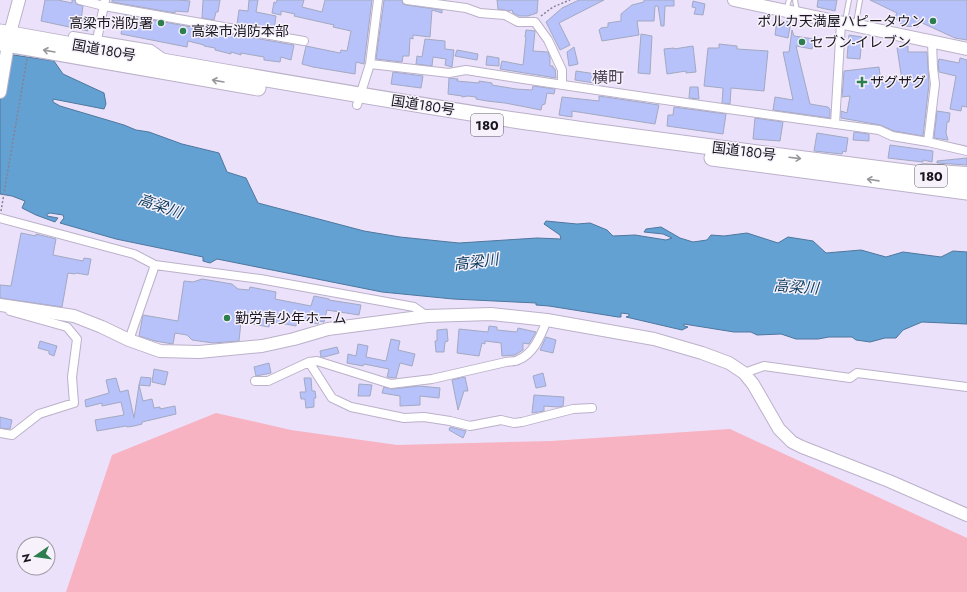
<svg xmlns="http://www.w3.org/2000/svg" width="967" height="592" viewBox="0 0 967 592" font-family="Jost,'Noto Sans JP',sans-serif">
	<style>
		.green { fill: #f7b3c1 }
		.water { fill: #64a1d3; stroke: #4e779d }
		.building { fill: #b6c2f9; stroke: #a3a9c1 }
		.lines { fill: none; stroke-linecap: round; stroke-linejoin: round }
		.lane-casing { stroke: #bbb1c9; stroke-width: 6 }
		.street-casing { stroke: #bbb1c9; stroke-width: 10 }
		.secondary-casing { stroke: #bbb1c9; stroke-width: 14 }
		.highway-casing { stroke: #bbb1c9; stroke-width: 17 }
		.path { stroke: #878091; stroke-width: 1.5; stroke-dasharray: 2 2; stroke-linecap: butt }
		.lane { stroke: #fff; stroke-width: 4 }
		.street { stroke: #fff; stroke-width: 8 }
		.secondary { stroke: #fff; stroke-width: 12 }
		.highway { stroke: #fff; stroke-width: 15 }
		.oneway { stroke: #98969a }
		.poi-dot { fill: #2d7e4f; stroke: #f6f1fb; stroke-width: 1.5 }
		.labels { text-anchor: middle; stroke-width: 3; stroke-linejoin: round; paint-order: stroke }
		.shield { fill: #f6f1fb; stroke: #5b5860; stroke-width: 1 }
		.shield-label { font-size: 13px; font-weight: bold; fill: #19161e }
		.poi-label { font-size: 14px; fill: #19161e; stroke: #f6f1fb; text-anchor: start }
		.street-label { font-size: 14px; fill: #19161e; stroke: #f6f1fb }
		.water-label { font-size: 15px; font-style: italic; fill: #093a5c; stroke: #f6f1fb }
		.quarter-label { font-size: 16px; fill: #4f465a; stroke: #f6f1fb }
	</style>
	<rect width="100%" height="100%" fill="#ece1fa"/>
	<!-- green -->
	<path class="green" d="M216 413 291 430 397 445 551 441 730 429 967 538V592H66L112 455Z"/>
	<!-- water -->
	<path class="water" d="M0 53 54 61 63 74 104 93 106 104 104 109 53 99V102L60 106 124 125 136 130 149 132 182 144 219 153 227 172 246 178 258 203 364 231 400 237 459 243 537 238 561 239 560 235 544 224 546 221 577 224 590 223 607 230 613 236 635 235 666 240 672 238 663 234 644 232 646 229 661 227 680 238 693 242 707 240 711 235 724 236 747 233 778 243 788 237 813 241 826 253 861 250 886 257 903 252 941 257 953 251 967 252V324L922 322 903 330 896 338H885L870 342 856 340 852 337H829L818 339H796L781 334 757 335 751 332H734L684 324V326L688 327 682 330 626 317 629 316V314L621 313V317H618L549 306 536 305V303L453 299 382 292 217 259 210 263 203 261V257L116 239 60 223 64 218 63 215 50 213 47 214V216L58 218 55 222 36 215 22 208 25 201 12 196 0 194Z"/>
	<!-- building -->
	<path class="building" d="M45 0H58L72 3V0H75L76 4 83 6 81 20 89 22 88 31 41 21Z
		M112 0H178L190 1 188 12 175 11V13L112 2Z
		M203 0H220L218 12H216L214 20 202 18Z
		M249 0H258L256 12 276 16 274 30 237 24 239 10 248 11Z
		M277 0H304L302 7 322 12 325 0H372L364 64 356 62 355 74 313 67 302 64 306 46 340 53 341 50 347 51 351 31 333 27 334 25 294 16 295 14 281 11V15L272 13 274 2 276 3Z
		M384 0H402L403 4 406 5 442 10V13L432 10 430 37 413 35V39L410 38 409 56H403L402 62 376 59Z
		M497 0H538L537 13 528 16H519L513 13 512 10 509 11 498 9Z
		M579 0H604L559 23 570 45 560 50 546 22 562 8Z
		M644 0H674V6H665L664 26H661L658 6H655L654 21H637L639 35 602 41 599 30 601 28 608 27V23L621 21V14L632 5 644 2Z
		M818 0H837L835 11 817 7Z
		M870 0H967V40L955 38 920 22 918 27 905 26 900 23 895 17 897 13Z
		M693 1 705 4 703 15 694 14 696 8 692 7Z
		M124 15 294 45 291 60 281 57 280 62 264 60V57L241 53V55L231 52V54L215 50V48L204 46V45L188 41 187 47 121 34Z
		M777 20 791 22 788 38 775 35Z
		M526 30 535 31 533 51 548 52 550 58V66H553V68L555 69 556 78 500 69 502 61 523 65 526 37H525Z
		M792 30 794 36 814 39 812 49 796 46 810 104 828 107 830 109V118L773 110 775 97 793 100 783 52H789Z
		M641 34 652 36 650 74 638 73Z
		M849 35 862 37 860 59 847 58Z
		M425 39 445 41V49L454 50 452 67 445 65 446 59 433 57 432 66 416 64 417 56 422 57Z
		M719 44 737 46V49L768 51 764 91 731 88 730 104 722 103 723 88 704 86 708 48H719Z
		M693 46 696 72 686 73V71L667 74 664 49 674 48V49Z
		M908 46V52H927L929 84 923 136 894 131 880 125 841 118V111L847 113 850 96 842 97 844 71 879 67 881 83 902 80 897 48Z
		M574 47 578 64 569 66 567 52Z
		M457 50 478 54 477 60 455 56Z
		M487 56 499 58V66L486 65Z
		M960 58 967 60V107L962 106 961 111 950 109 956 76 939 72 938 64 939 59 959 63Z
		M576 71 596 74 594 83 575 80Z
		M393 72 423 76 421 88 391 84Z
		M449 78 458 79 457 81 479 83V81L492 83V85L516 89 532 90 533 86 555 89 554 94 547 93 545 104 542 105 541 110 505 103 487 101 476 99V97L468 96 462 97V96L448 94Z
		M690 87H698L699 99 689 98Z
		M599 96 659 105 655 124 572 111V117L559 115 562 97 599 101Z
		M674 107 726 114 723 134 667 126 668 115H673Z
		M937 111 950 113 949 122H947L946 133 948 140 934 138Z
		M755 118 783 122 780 141 753 139Z
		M854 132 869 134V141L853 140Z
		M817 133 848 138 846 152 843 151 842 154 814 151Z
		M890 145 933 151 932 162 923 160V162L888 158Z
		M967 158V165L937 163V161Z
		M21 233 36 236V234L56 239 53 255 83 261 84 258 91 259 88 275 76 273 75 274 68 273 62 307 0 298V285L11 286Z
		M202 279 232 284 238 289 249 290 250 287 276 292 275 299 311 306 314 296 329 299V300L361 305 359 315 327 310 324 322 319 321 318 324 298 319 296 326 270 321 269 327 241 322 239 341 213 343 192 340 187 335 175 333 173 344 155 341 139 336 143 315 178 321 184 281 193 282Z
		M489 326 497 327V330L517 332 518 328 536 332 529 344 523 343V350L515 355 502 356 501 343 485 341V344L482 343 479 356 457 353 459 329 488 332Z
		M447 329 448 341 445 342 444 352H436L435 341H437V330Z
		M546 337 556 340 553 353 540 350Z
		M391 339 400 341 398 350 415 354 412 366 400 363 396 378 387 377 389 369 364 364 363 366 347 363 348 354 356 356 358 344 368 346 366 357 386 361Z
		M40 341 57 346 54 356 49 354V351L38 348Z
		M337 347 339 353 324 357H321L320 351Z
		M269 363 271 373 256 376 254 367Z
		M154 369 168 372 165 385 152 382Z
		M543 373 546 386 536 388 533 376Z
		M141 377 151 378 150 386 139 385Z
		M465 377 468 391H464L458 410 452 380Z
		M116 378 120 392 128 390 134 418 139 385 143 401 152 399 154 408 160 407V409L175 406 176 414 142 422V424L134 426 127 427 126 426 97 431 95 420 124 415 121 402 102 406V403L86 407 85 400 109 393 106 380Z
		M304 378H311L312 391H315L316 398H314V407L306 408 305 399H301L300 392H306Z
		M359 384 372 385 370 396H358Z
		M419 386 440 388 439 398 420 396V405L400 406V396L382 393 384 387 392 389Z
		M534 395 564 397 563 406 558 407 544 406V411L532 413Z
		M0 417 12 420 10 429 0 428Z
		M450 427 466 431 463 438 449 430Z"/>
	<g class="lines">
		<!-- lane casing -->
		<g class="lane-casing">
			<path id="lane" d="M795 0 797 11
				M786 10 789 0
				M845 21 849 0
				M856 23 860 0"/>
		</g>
		<!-- street casing -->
		<g class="street-casing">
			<path id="street" d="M80 0 104 6 304 41
				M407 0 466 8 480 13 505 15 518 22H535L548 40 562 70V85
				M73 36 151 49 165 59
				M97 40 105 0
				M370 64 449 73 466 70C604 92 741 111 879 130L892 136 928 142 967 151
				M357 105 370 64 378 0
				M835 124 841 23
				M928 142 935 84 933 68 932 42
				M924 168 967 171
				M0 218 134 254 155 265 260 279 414 307 427 316
				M129 340 155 265
				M309 362 332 398 351 407 404 418 424 417 450 421 470 426 501 420 514 423 522 422 573 409 592 408
				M744 373 764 366 850 378 857 373 967 387
				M255 381H268L309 362 317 361 391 384 432 379 506 362C509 361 515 362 518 360 534 354 541 335 547 320
				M0 433 12 435 39 414 74 403 72 377 77 339 67 327 10 311"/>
		</g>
		<!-- secondary casing -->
		<g class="secondary-casing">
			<path id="secondary" d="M734 0 967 49
				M0 92 10 33 19 0
				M0 305 74 316 102 327 129 340 160 351 199 352 262 346 294 339 328 329 427 316 491 314 547 320 654 339 702 353 729 363 744 373 753 384 779 429 792 442 802 447 889 481 967 515"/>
		</g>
		<!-- highway casing -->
		<g class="highway-casing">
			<path id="highway" d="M0 32C171 63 342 93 514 120 664 142 816 160 967 180
				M0 43 258 88
				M712 158 967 192"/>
		</g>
		<!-- path -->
		<path class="path" d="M541 16 553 7 570 0
			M1 211 27 59"/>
		<!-- lane -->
		<use href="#lane" class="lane"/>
		<!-- street -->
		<use href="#street" class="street"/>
		<!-- secondary -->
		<use href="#secondary" class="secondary"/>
		<!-- highway -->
		<use href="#highway" class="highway"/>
	</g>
	<!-- one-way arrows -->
	<defs><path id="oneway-shaft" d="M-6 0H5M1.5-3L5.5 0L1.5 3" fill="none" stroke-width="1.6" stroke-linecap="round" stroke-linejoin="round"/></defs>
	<g class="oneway">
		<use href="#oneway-shaft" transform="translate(49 51) rotate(-170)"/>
		<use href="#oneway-shaft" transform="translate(218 81) rotate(-170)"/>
		<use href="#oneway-shaft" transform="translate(795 158) rotate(7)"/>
		<use href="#oneway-shaft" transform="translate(873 180) rotate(-172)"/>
	</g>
	<!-- markers -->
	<g class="poi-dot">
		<circle cx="933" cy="21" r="4"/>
		<circle cx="161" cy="23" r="4"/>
		<circle cx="183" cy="31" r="4"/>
		<circle cx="802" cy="42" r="4"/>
		<path d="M860 76h4v4h4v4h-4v4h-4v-4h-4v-4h4z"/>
		<circle cx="227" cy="318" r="4"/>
	</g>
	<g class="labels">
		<!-- shield labels -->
		<g class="shield">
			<rect x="471" y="114" width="32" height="22" rx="3"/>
			<rect x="915" y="165" width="32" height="22" rx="3"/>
		</g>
		<g class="shield-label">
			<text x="487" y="130">180</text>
			<text x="931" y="181">180</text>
		</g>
		<!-- poi labels -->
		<g class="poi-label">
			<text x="925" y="26" text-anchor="end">ポルカ天満屋ハピータウン</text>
			<text x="153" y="28" text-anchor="end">高梁市消防署</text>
			<text x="191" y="36">高梁市消防本部</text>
			<text x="810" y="47">セブン-イレブン</text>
			<text x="870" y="87">ザグザグ</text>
			<text x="235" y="323">勤労青少年ホーム</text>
		</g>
		<!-- street labels -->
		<g class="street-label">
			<text transform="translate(104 50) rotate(10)" y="5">国道180号</text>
			<text transform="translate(423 105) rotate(9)" y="5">国道180号</text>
			<text transform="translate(744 151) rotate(7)" y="5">国道180号</text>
		</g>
		<!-- water labels -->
		<g class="water-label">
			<text transform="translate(160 206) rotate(19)" y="5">高梁川</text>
			<text transform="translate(476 262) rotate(-7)" y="5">高梁川</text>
			<text transform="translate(796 287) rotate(4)" y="5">高梁川</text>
		</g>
		<!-- quarter labels -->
		<g class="quarter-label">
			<text x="608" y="83">横町</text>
		</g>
	</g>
	<!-- north arrow -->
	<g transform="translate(36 556) rotate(257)"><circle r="19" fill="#f6f1fb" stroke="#9e99a3"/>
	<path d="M0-3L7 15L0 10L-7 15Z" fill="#2d7e4f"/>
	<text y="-6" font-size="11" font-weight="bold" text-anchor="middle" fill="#19161e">N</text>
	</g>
</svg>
